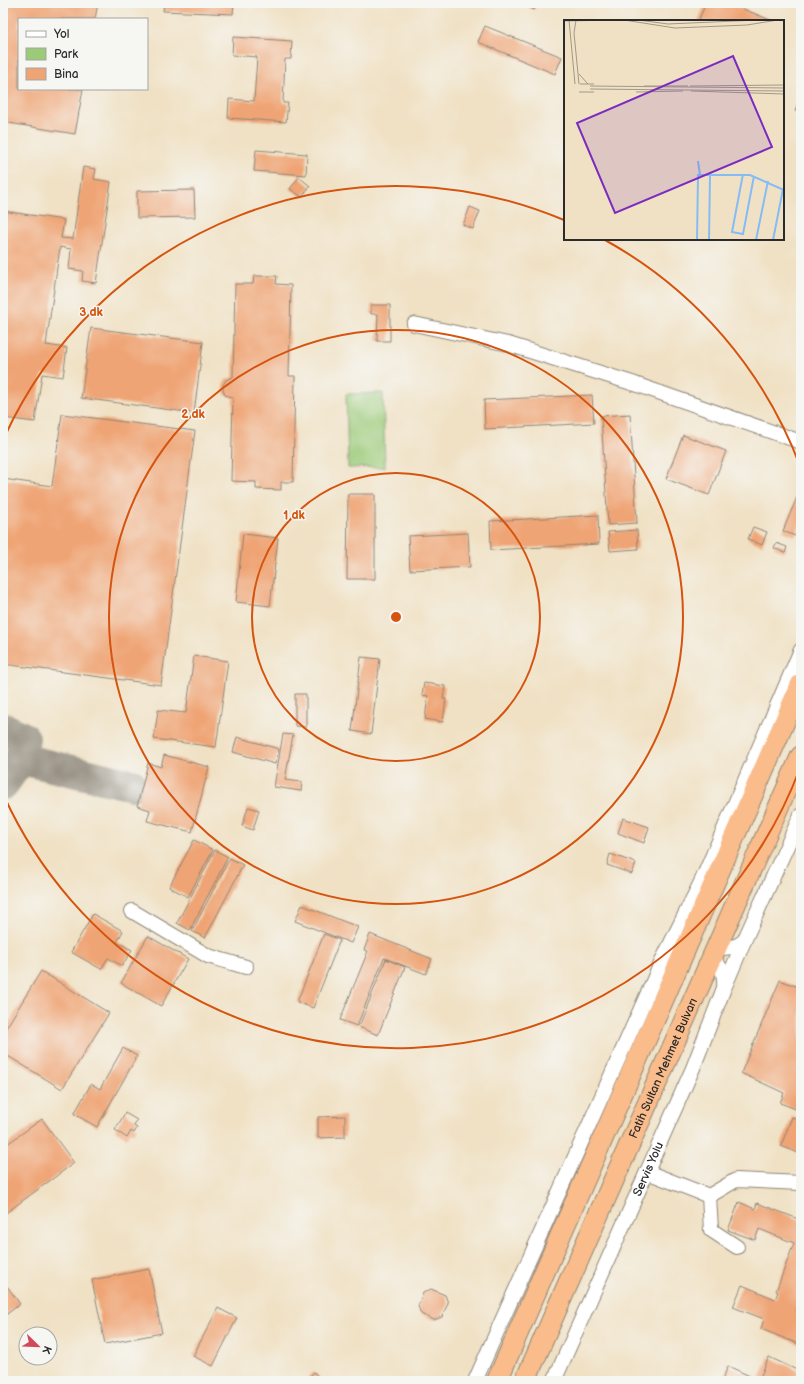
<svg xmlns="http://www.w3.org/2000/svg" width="804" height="1384" viewBox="0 0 804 1384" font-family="'Balsamiq Sans',sans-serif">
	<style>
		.green { fill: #9bca79; stroke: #637a52 }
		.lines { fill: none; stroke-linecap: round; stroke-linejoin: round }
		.taxiway { stroke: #8e8678; stroke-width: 32 }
		.building { fill: #efa475 }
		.minor-casing { stroke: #8e8678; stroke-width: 16 }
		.highway-casing { stroke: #8e8678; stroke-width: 22 }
		.minor { stroke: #fff; stroke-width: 14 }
		.highway { stroke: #fabc8b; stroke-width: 20 }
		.ring { fill: none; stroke: #d5540f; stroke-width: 2 }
		.labels { text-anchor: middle; stroke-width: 3; stroke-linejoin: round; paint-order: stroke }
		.street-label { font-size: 12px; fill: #2b2b2b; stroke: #f6f6f2 }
		.inset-river { fill: none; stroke: #86bcf5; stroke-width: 2 }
		.inset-road { fill: none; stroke: #a19887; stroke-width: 1 }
		.view { fill: #7b2cbf; fill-opacity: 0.15; stroke: #7b2cbf; stroke-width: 2 }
		.inset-edge { fill: none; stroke: #2b2b2b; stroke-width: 2 }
		.centre { fill: #d5540f; stroke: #f6f6f2; stroke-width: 2 }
		.ring-label { font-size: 12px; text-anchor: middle; font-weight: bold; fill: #d5540f; stroke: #f6f6f2; stroke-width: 3; stroke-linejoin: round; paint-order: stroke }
	</style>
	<rect width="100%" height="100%" fill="#f6f6f2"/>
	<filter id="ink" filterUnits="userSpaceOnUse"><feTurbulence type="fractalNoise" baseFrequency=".025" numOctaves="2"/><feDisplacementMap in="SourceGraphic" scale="8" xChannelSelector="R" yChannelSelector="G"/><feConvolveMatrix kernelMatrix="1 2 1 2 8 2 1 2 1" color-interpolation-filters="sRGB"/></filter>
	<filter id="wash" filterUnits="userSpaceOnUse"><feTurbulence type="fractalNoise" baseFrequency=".012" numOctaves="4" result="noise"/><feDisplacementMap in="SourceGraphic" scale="16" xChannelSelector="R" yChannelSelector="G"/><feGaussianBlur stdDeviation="0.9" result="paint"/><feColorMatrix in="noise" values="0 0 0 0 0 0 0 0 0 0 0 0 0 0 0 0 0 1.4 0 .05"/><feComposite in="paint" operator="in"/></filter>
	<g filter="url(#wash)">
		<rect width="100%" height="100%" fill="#f0e1c4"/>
		<!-- green -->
		<path class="green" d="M383 393 385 467 348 468 346 394Z"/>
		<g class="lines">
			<!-- taxiway -->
			<path class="taxiway" d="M3 728 24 738 21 759 3 784
				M21 759 132 785"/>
		</g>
		<g id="blocks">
			<!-- building -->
			<path class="building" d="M3 3H98L95 19H19V89H83L75 134 3 122Z
				M164 3H234L233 14 163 11Z
				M521 3H537L534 10Z
				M706 3H728L773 21H698Z
				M485 26 562 57 555 74 478 42Z
				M233 37 292 41 291 59H285L283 103H288L286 122 228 118 229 99 254 101 257 57 232 55Z
				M801 94V113L795 111Z
				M256 150 307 154 306 175 254 171Z
				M83 167 96 169 94 179 111 182 96 283 82 281 83 271 69 269 71 249 60 247 46 345 67 348 63 377 42 374 35 422 3 418V211L64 220 61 238 73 239Z
				M299 177 310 186 302 197 290 189Z
				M194 190 195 217 137 218V191Z
				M470 207 480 211 473 229 463 225Z
				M254 276H277L276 284 291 285 289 376H295L293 482H281V490L256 489V482L231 481 233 398 225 395 223 390V385L226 380 233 377 235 284H253Z
				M371 305H390V341H377L378 314H371Z
				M91 328 203 342 194 413 81 398Z
				M592 395 594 423 485 429 484 400Z
				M62 414 195 431 161 685 3 664V479L52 486Z
				M630 414 637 523 608 525 601 416Z
				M683 435 726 451 709 495 666 479Z
				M348 494H375V579H347Z
				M797 497 801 499V523L795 536 783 531Z
				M598 515 599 544 491 550 490 521Z
				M753 527 767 532 762 545 748 539Z
				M637 530 638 549 610 551 608 532Z
				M468 533 470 567 410 570 408 536Z
				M243 534 278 538 270 606 236 602Z
				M776 543 787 547 785 553 774 548Z
				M194 656 228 661 216 747 154 739 158 710 186 713Z
				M361 657 380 659 371 734 352 731Z
				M424 683 445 686 443 699H446L443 722 425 719 428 696 422 695Z
				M295 694H306V727L295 726Z
				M283 734 293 735 285 780 302 782 301 791 274 787Z
				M237 737 279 749 275 764 233 752Z
				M164 755 209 767 192 832 147 821 150 810 137 806 148 763 161 767Z
				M248 807 259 810 253 830 242 826Z
				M623 818 649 827 644 843 618 833Z
				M194 840 213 850 188 897 169 887Z
				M215 850 228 857 190 930 177 923Z
				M610 854 636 863 632 874 607 865Z
				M230 858 243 865 205 938 192 931Z
				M302 905 358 927 351 943 295 921Z
				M93 914 123 931 117 942 132 950 122 966 108 958 101 969 71 952Z
				M324 934 340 940 313 1008 297 1002Z
				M370 934 432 959 426 974 384 958 357 1026 340 1020 368 951 364 950Z
				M148 936 188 959 161 1006 121 983Z
				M386 959 405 967 378 1035 359 1027Z
				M41 971 109 1013 62 1089 3 1053V1033Z
				M780 980 801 988V1111L780 1103 784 1093 741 1073Z
				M123 1048 137 1056 97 1127 74 1114 91 1084 100 1089Z
				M125 1113 137 1120 134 1126 137 1128 134 1133 131 1131 127 1138 115 1130Z
				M345 1116V1137L318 1138V1117Z
				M792 1117 801 1120V1154L781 1146Z
				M42 1119 74 1163 3 1215V1147Z
				M739 1202 755 1209 757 1203 801 1220V1301H800L796 1310 799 1311 798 1316 801 1317V1345L761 1329 764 1319 733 1307 742 1285 775 1299 778 1292 776 1291 794 1243 759 1229 755 1240 728 1230Z
				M149 1269 162 1333 105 1344 92 1280Z
				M7 1286 20 1304 3 1317V1289Z
				M431 1289 445 1295 448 1303 442 1317 434 1320 421 1314 418 1306 423 1293Z
				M218 1308 237 1318 213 1366 193 1356Z
				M769 1357 801 1372V1381L759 1380Z
				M728 1366 752 1377 751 1381H722Z
				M314 1372 322 1381H304Z"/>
		</g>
	</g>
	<g filter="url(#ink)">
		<use href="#blocks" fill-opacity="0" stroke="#8e8678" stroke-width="1"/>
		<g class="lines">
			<!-- minor casing -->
			<g class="minor-casing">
				<g id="minor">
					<path d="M414 324 508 344 635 384 801 442"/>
					<path d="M706 901 703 878 801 650"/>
					<path d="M132 911 208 956 246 967"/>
					<path d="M715 948C726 948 736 948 744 941L801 815"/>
					<path d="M663 959 703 878"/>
					<path d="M725 986 744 941"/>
					<path d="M647 1172 709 1196"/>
					<path d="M709 1196 736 1180 801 1183"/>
					<path d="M709 1196 711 1230 737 1247"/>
					<path d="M475 1381 663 959 684 950"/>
					<path id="s1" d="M554 1381 693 1068 724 988C725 972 722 968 711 957"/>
				</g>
			</g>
			<!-- highway casing -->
			<g class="highway-casing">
				<g id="highway">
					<path d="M497 1381 801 684"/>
					<path id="s2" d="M525 1381 801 756"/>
				</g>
			</g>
			<!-- minor -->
			<use href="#minor" class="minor"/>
			<!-- highway -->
			<use href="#highway" class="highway"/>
		</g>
	</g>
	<!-- distance rings -->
	<g class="ring">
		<circle cx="396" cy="617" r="144"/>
		<circle cx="396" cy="617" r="287"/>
		<path d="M800 768A431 431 0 0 1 4 796M4 438A431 431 0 0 1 564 220M605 240A431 431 0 0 1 800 466"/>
	</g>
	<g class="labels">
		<!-- street labels -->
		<g class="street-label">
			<text dy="4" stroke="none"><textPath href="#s2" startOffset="342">Fatih Sultan Mehmet Bulvarı</textPath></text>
			<text dy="4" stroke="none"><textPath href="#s1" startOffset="232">Servis Yolu</textPath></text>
		</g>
	</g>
	<!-- overview -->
	<g transform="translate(564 20)">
		<rect width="220" height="220" fill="#f0e1c4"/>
		<path class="inset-river" d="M179 154 168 212 179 214 190 156M136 155H186L220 170M133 220 134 155H136L134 141M145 220 146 156M192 220 204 161M209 220 219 169"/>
		<path class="inset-road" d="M5 0 11 64M12 0 10 13 15 64M60 0 111 8 183 5 214 0M74 0 104 4 194 0M0 1 57 0M15 54 24 64M16 64H30M26 66 220 68M80 66H124M126 66 220 65M26 69 220 71M127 71 220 74M15 72H30M72 72 119 71"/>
		<path class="view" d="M169 36 208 127 51 193 13 103Z"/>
		<rect width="220" height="220" class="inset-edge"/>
	</g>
	<circle cx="396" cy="617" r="6" class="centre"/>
	<g class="ring-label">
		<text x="91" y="316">3 dk</text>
		<text x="193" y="418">2 dk</text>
		<text x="294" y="519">1 dk</text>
	</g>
	<!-- margin -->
	<rect width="804" height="1384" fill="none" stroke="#f6f6f2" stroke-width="16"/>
	<!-- legend -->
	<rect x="18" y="18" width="130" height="72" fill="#f6f6f2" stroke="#a5a5a2"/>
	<rect x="26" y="31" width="20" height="6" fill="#ffffff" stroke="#a5a5a2"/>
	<text x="54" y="38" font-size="12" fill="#2b2b2b">Yol</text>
	<rect x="26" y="48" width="20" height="12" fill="#9bca79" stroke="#a5a5a2"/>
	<text x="54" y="58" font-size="12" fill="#2b2b2b">Park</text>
	<rect x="26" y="68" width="20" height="12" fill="#efa475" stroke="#a5a5a2"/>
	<text x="54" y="78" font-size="12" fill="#2b2b2b">Bina</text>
	<!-- north arrow -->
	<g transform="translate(38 1346) rotate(113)"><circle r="19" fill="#f6f6f2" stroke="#a5a5a2"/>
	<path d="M0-3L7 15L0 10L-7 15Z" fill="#d1495b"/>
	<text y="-6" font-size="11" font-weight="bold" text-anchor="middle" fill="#2b2b2b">K</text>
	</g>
</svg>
